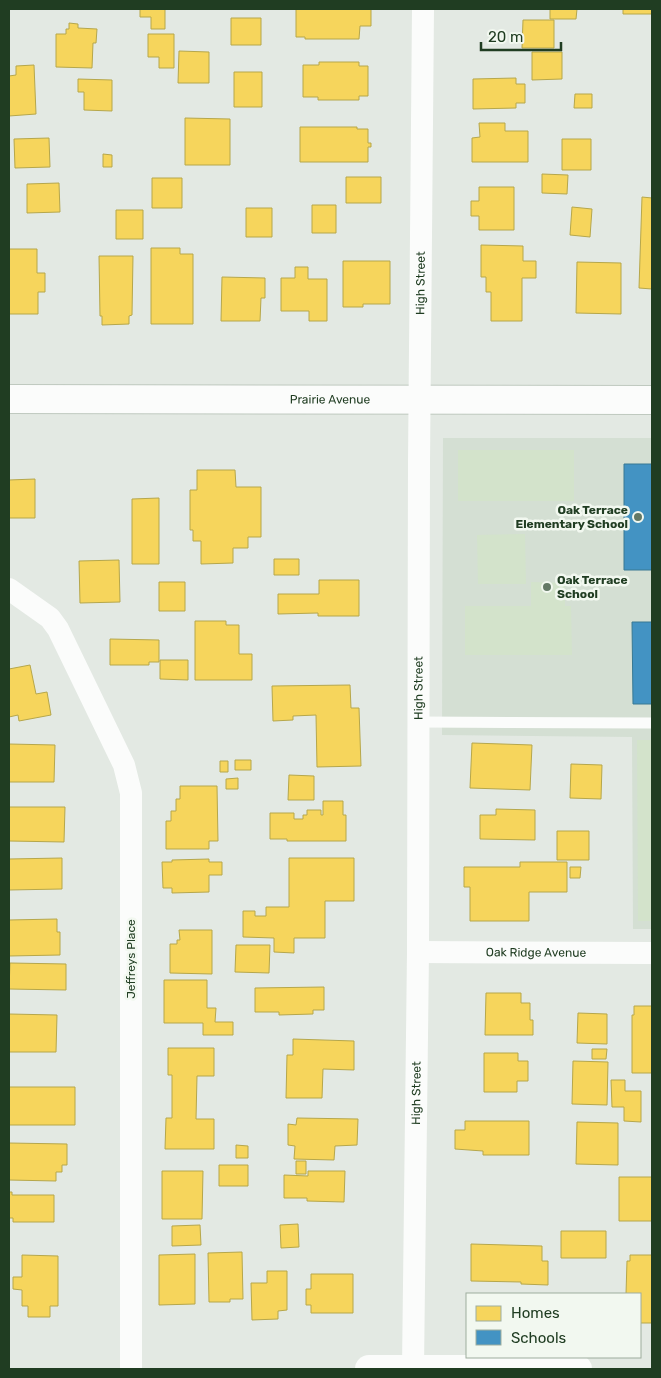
<svg xmlns="http://www.w3.org/2000/svg" width="661" height="1378" viewBox="0 0 661 1378" font-family="Rubik,sans-serif">
	<style>
		.built { fill: #d4dfd3 }
		.green { fill: #d3e3cb }
		.homes { fill: #f6d55c; stroke: #b6a74b }
		.schools { fill: #4393c3; stroke: #387993 }
		.lines { fill: none; stroke-linecap: round; stroke-linejoin: round }
		.secondary-casing { stroke: #bfc9bf; stroke-width: 30 }
		.service { stroke: #fbfcfb; stroke-width: 11 }
		.minor { stroke: #fbfcfb; stroke-width: 22 }
		.tertiary { stroke: #fbfcfb; stroke-width: 28 }
		.secondary { stroke: #fbfcfb; stroke-width: 28 }
		.poi-dot { fill: #647966; stroke: #f2f8f0; stroke-width: 2 }
		.labels { text-anchor: middle; stroke-width: 5; stroke-linejoin: round; paint-order: stroke }
		.street-label { font-size: 12px; fill: #203d22; stroke: #f2f8f0 }
		.poi-label { font-size: 12px; font-weight: bold; fill: #203d22; stroke: #f2f8f0; text-anchor: end }
	</style>
	<rect width="100%" height="100%" fill="#e3e9e3"/>
	<!-- built -->
	<path class="built" d="M443 438H652V929H633L632 737 442 735Z"/>
	<!-- green -->
	<path class="green" d="M458 450H574V501H458Z
		M525 534 526 584H478L477 535Z
		M531 582 565 583V606H571L572 655H465V606H531Z
		M637 740H652V921H638Z"/>
	<!-- homes -->
	<path class="homes" d="M140 9H165V29H151V17H140Z
		M296 9H371V26H360L359 39H305V37H296Z
		M550 9H577L576 19H550Z
		M623 9H652V14H623Z
		M231 18H261V45H231Z
		M523 20H554V48H522Z
		M69 23 78 24V28L97 29 96 43H93L92 68 56 67V34H66V29H69Z
		M148 34H174V68H159V57H148Z
		M179 51 209 52V83H178Z
		M532 52H562V79L532 80Z
		M319 62H359V66H368V96H359V100H318V97H303V65H319Z
		M34 65 36 114 9 116V73V76L16 75V66Z
		M234 72H262V107H234Z
		M516 78V84H525V103H516V108L473 109V79Z
		M78 79 112 80V111L84 110V92H78Z
		M575 94H592V108H574Z
		M185 118 230 119V165H185Z
		M479 123H505V131H528V162H472V138L480 137Z
		M300 127H357V129H368V143H371V147H368V162H300Z
		M49 138 50 167 15 168 14 139Z
		M562 139H591V170H562Z
		M103 154 112 155V167H103Z
		M542 174 568 175 567 194 542 193Z
		M346 177H381V203H346Z
		M152 178H182V208H152Z
		M59 183 60 212 27 213V184Z
		M479 187H514V230H479V216H471V201H479Z
		M642 197 652 198V289L639 288Z
		M312 205H336V233H312Z
		M572 207 592 209 590 237 570 235Z
		M246 208H272V237H246Z
		M116 210H143V239H116Z
		M481 245 523 246V261H536V278H522V321H491V292H486V277H481Z
		M151 248H180V254H193V324H151Z
		M9 249H37V273H45V292H38V314H9Z
		M99 256H133L132 315 129 316V324L102 325V316H100Z
		M343 261H390V304H363V307H343Z
		M577 262 621 263V314L576 313Z
		M295 267H308V279H327V321H309V311H281V278H295Z
		M222 277 265 278V298H261L260 321H221Z
		M197 470H235L236 487H261V537H248V548H233V563L201 564V541H193V530H190V490H197Z
		M35 479V518H9V480Z
		M159 498V564H132V499Z
		M274 559H299V575H274Z
		M119 560 120 602 80 603 79 561Z
		M319 580H359V616H318V613L278 614V594H319Z
		M159 582H185V611H159Z
		M195 621H226V625H239V654H252V680H195Z
		M110 639 159 640V662H149V665H110Z
		M160 660H188V680L160 679Z
		M30 665 36 694 47 692 51 715 19 721 18 715 9 717V669Z
		M350 685 351 708H359L361 766 317 767 316 715 293 716V720L273 721 272 686Z
		M472 743 532 745 530 790 470 788Z
		M9 744 55 745 54 782H9Z
		M235 760H251V770H235Z
		M220 761H228V772H220Z
		M571 764 602 765 601 799 570 798Z
		M289 775 314 776V800H288Z
		M238 778V789H226V779Z
		M180 786H217L218 841H209V849H166V821H171V811H176V799H180Z
		M323 801H343V815H346V841H287V839H270V813H294V819H303V815H307V810H321V815H323Z
		M9 807H65L64 842 9 841Z
		M496 809 535 810V840L480 839V815H496Z
		M557 831H589V860H557Z
		M62 858V889L9 890V859Z
		M289 858H354V901H325V938H294V953L274 952V938L243 937V911H255V916H266V907H289Z
		M209 859V862H222V875H209V892L172 893V888H163L162 862H172V860Z
		M520 862H567V892H529V921H470V887H464V867H520Z
		M570 867H581L580 878H570Z
		M57 919V932H60V955L9 956V920Z
		M179 930H212V974L170 973V944H177V940H180Z
		M236 945H270L269 973 235 972Z
		M10 963 66 964V990L9 989Z
		M164 980H207V1008H216L215 1022H233V1035H203V1023H164Z
		M324 987V1010H313V1014L279 1015V1012H255V988Z
		M486 993H521V1003H530V1020H533V1035H485Z
		M634 1006H652V1073H632V1015H634Z
		M578 1013 607 1014V1044L577 1043Z
		M9 1014 57 1015 56 1052H9Z
		M293 1039 354 1041V1070L323 1069 322 1098H286L287 1055H293Z
		M168 1048H214V1076H197L196 1119H214V1149H165L166 1118H172V1075H168Z
		M592 1049H607L606 1059H592Z
		M484 1053H518V1061H528V1081H517V1092H484Z
		M573 1061 608 1062 607 1105 572 1104Z
		M611 1080H625V1091H641V1122L624 1121V1107H612Z
		M9 1087H75V1125H9Z
		M297 1118 358 1119 357 1145 335 1146 334 1160 294 1159 295 1146 288 1145V1124L296 1125Z
		M465 1121H529V1155H483V1151L455 1149V1130H465Z
		M577 1122 618 1123V1165L576 1164Z
		M9 1143 67 1144V1165H62V1172H56V1181L9 1180Z
		M236 1145 248 1146V1158H236Z
		M296 1161H306V1174H296Z
		M219 1165H248V1186H219Z
		M162 1171H203L202 1219H162Z
		M308 1171H345L344 1202 307 1201V1198H284V1175L308 1176Z
		M619 1177H652V1221H619Z
		M9 1192H12V1195H54V1222H13V1218H9Z
		M298 1224 299 1247 281 1248 280 1225Z
		M200 1225 201 1245 172 1246V1226Z
		M561 1231H606V1258H561Z
		M471 1244 542 1246V1261H548V1285L521 1284V1282L471 1281Z
		M242 1252 243 1299H230V1302H209L208 1253Z
		M195 1254V1304L159 1305V1255Z
		M22 1255 58 1256V1306H50V1317H28V1306H22V1290L13 1289V1277H22Z
		M630 1255H652V1323H640V1294H626L627 1261H630Z
		M267 1271H287V1310L278 1311V1319L252 1320 251 1283H267Z
		M311 1274H353V1313H311V1305H306V1289H311Z"/>
	<!-- schools -->
	<path class="schools" d="M624 464H652V570H624Z
		M632 622H652V704H633Z"/>
	<g class="lines">
		<!-- secondary casing -->
		<g class="secondary-casing">
			<g id="secondary">
				<path id="s3" d="M9 399 652 400"/>
			</g>
		</g>
		<!-- service -->
		<path class="service" d="M419 722 652 723"/>
		<!-- minor -->
		<g class="minor">
			<path d="M9 589 50 618 58 629 124 765 131 793V1369"/>
			<path id="s1" d="M418 952 652 953"/>
			<path id="s2" d="M413 1368 418 952 419 462 423 9"/>
		</g>
		<!-- tertiary -->
		<path class="tertiary" d="M369 1369H578"/>
		<!-- secondary -->
		<use href="#secondary" class="secondary"/>
	</g>
	<!-- markers -->
	<g class="poi-dot">
		<circle cx="638" cy="517" r="5"/>
		<circle cx="547" cy="587" r="5"/>
	</g>
	<g class="labels">
		<!-- street labels -->
		<g class="street-label">
			<text dy="4" stroke="none"><textPath href="#s2" startOffset="1085">High Street</textPath></text>
			<text dy="4" stroke="none"><textPath href="#s3" startOffset="321">Prairie Avenue</textPath></text>
			<text dy="4" stroke="none"><textPath href="#s2" startOffset="680">High Street</textPath></text>
			<text dy="4" stroke="none"><textPath href="#s1" startOffset="118">Oak Ridge Avenue</textPath></text>
			<text transform="translate(131 959) rotate(-90)" y="4">Jeffreys Place</text>
			<text dy="4" stroke="none"><textPath href="#s2" startOffset="275">High Street</textPath></text>
		</g>
		<!-- poi labels -->
		<g class="poi-label">
			<text x="628" y="514">Oak Terrace<tspan x="628" dy="14">Elementary School</tspan></text>
			<text x="557" y="584" text-anchor="start">Oak Terrace<tspan x="557" dy="14">School</tspan></text>
		</g>
	</g>
	<!-- border -->
	<rect width="661" height="1378" fill="none" stroke="#203d22" stroke-width="20"/>
	<!-- legend -->
	<rect x="466" y="1293" width="175" height="65" fill="#f2f8f0" stroke="#9ead9e"/>
	<rect x="476" y="1306" width="25" height="15" fill="#f6d55c" stroke="#9ead9e"/>
	<text x="511" y="1318" font-size="15" fill="#203d22">Homes</text>
	<rect x="476" y="1330" width="25" height="15" fill="#4393c3" stroke="#9ead9e"/>
	<text x="511" y="1343" font-size="15" fill="#203d22">Schools</text>
	<!-- scale -->
	<path d="M481 42v8h80v-8" fill="none" stroke="#203d22" stroke-width="2.5"/>
	<text x="488" y="42" font-size="15" fill="#203d22" stroke="#f2f8f0" stroke-width="4" paint-order="stroke">20 m</text>
</svg>
